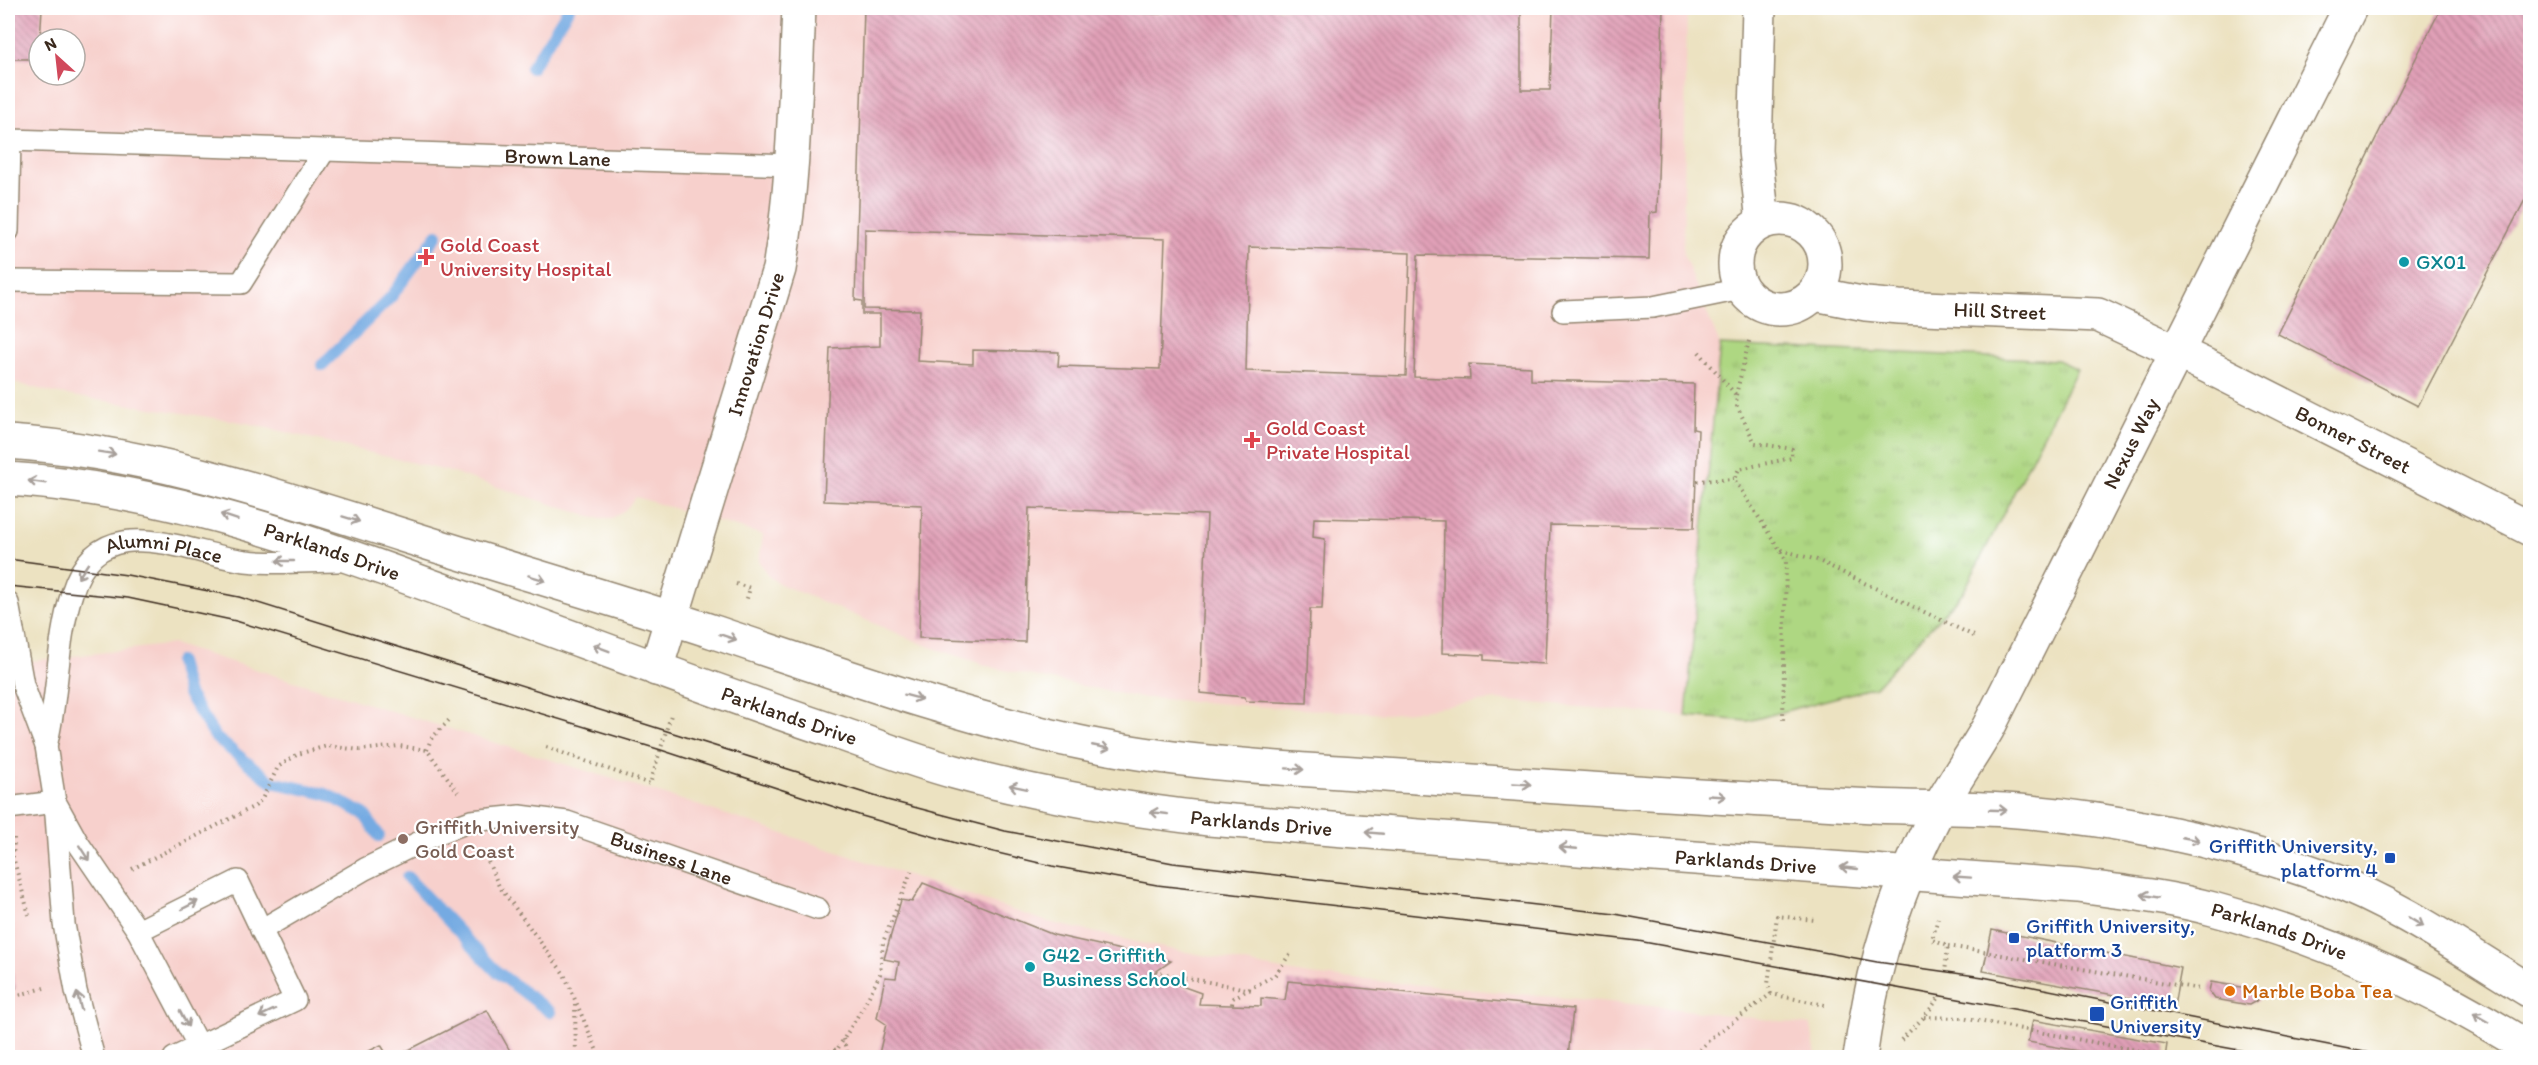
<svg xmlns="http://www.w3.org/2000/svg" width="2538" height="1065" viewBox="0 0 2538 1065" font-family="Itim,sans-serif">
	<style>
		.built { fill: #f7d0cc; fill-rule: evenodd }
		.grass { fill: url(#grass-tufts); stroke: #748050; stroke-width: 1.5 }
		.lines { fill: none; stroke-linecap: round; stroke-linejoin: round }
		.stream { stroke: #75aae2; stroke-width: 12 }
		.building { fill: url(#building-back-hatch); fill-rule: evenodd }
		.lane-casing { stroke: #948670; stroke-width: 24 }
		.street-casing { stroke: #948670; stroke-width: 36 }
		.secondary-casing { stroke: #948670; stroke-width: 36 }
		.path { stroke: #948670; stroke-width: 4; stroke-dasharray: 1.5 4.5; stroke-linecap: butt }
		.lane { stroke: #fff; stroke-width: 21 }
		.street { stroke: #fff; stroke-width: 33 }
		.secondary { stroke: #fff; stroke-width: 33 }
		.tram { stroke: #3b2a1e; stroke-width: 1.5 }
		.oneway { stroke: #a79f9a }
		.health-dot { fill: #e0444e; stroke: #fff; stroke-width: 2 }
		.culture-dot { fill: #0f9aa8; stroke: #fff; stroke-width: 2 }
		.education-dot { fill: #8d6e63; stroke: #fff; stroke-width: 2 }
		.transit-dot { fill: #1a4fb4; stroke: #fff; stroke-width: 2 }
		.food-dot { fill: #e8710a; stroke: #fff; stroke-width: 2 }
		.labels { text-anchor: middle; stroke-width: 4.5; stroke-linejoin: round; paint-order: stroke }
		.street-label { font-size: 21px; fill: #3b2a1e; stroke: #fff }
		.health-label { font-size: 21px; fill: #be3a42; stroke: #fff; text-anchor: start }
		.culture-label { font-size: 21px; fill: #0d838f; stroke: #fff; text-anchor: start }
		.education-label { font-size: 21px; fill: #785e54; stroke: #fff; text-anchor: start }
		.transit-label { font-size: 21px; fill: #164399; stroke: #fff; text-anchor: start }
		.food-label { font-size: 21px; fill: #c56008; stroke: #fff; text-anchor: start }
	</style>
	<defs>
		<pattern id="grass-tufts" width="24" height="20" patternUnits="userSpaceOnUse" patternTransform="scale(1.5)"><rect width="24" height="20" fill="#aed782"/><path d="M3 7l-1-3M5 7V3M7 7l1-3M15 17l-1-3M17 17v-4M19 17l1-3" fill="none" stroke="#97b970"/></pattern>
		<pattern id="building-back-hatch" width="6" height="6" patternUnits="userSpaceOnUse" patternTransform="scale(1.5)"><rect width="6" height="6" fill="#e1a0b8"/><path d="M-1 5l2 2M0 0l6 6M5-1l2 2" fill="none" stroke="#b88395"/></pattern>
	</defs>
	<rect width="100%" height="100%" fill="#fff"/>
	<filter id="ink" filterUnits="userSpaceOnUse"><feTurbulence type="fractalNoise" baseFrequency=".0167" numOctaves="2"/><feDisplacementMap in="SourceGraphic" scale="12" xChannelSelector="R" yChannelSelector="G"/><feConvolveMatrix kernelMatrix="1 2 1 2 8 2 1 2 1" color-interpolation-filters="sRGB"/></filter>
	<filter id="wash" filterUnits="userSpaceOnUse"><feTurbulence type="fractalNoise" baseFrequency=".008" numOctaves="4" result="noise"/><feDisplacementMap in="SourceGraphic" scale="24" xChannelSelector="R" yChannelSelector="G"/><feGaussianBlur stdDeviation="1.35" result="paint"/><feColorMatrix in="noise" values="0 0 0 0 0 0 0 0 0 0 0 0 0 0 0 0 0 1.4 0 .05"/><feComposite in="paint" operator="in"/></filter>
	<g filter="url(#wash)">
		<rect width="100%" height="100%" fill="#ece2c1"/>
		<!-- built -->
		<path class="built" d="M8 8H1687L1683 253 1720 345 1686 716 1495 700 1388 714 1266 707 1136 697 994 668 930 647 780 584 768 576 759 561 763 535 636 497 625 510 612 518H595L447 471 247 423 54 393 8 381ZM39 39H75V75H39Z
			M173 644 685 801 1048 922 1154 946 1309 975 1643 1005 1811 1025 1816 1057H8V664Z"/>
		<!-- grass -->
		<path class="grass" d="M1720 345 2057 360 2077 369 1964 591 1875 687 1748 721 1686 716Z"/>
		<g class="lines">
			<!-- stream -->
			<path class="stream" d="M531 68 569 8
				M322 365 391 297 437 235
				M179 662 188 694 216 738 272 782 326 794 364 814 379 836
				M407 877 496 971 550 1012"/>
		</g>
		<g id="blocks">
			<!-- building -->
			<path class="building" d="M8 8H42L39 59H8Z
				M864 8H1101V12L1161 14V8H1521V90H1550L1553 8H1663L1657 212 1650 213 1649 259 1418 255 1414 377 1470 379 1469 364 1531 367V380L1694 384 1693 429 1698 430 1694 528 1550 525 1545 664 1484 660V655L1442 653 1444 521 1314 518 1313 537 1325 539 1322 609H1310L1307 703 1246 701 1245 697 1200 693 1207 515 1029 508 1025 642 919 638 922 505 824 501 830 348 880 346V314H862V301L855 300ZM865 229 1165 239 1160 369 1058 366 1059 352 973 350V364L917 361 920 310 864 309ZM1249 247 1410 253 1406 376 1246 371Z
				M2441 8H2530V190L2418 406 2278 334Z
				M923 883 1054 935 1171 961 1151 975 1201 993 1199 1004 1261 1006V998L1285 1000 1288 981 1573 1009 1568 1058H878L886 1024 877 1018 885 977 896 978 899 962 884 959 901 900 912 902Z
				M1992 930 2181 968 2174 1006 1983 971Z
				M8 956 16 988 8 989Z
				M2211 982 2260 990 2258 1000 2249 1005 2215 999 2209 991Z
				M487 1010 514 1058H393Z
				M2033 1020 2167 1044 2165 1058H2118L2028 1042Z
				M381 1045 389 1058H370L367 1052Z"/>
		</g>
	</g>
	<g filter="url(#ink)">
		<use href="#blocks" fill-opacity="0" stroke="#948670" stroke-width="1.5"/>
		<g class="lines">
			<!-- lane casing -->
			<g class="lane-casing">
				<g id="lane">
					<path id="s1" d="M8 231 10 140 791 165"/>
					<path d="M8 281 241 283 324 151"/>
					<path d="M1563 311 1653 307 1741 289"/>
					<path d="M8 603 23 685 46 746 55 802 64 924 76 991 94 1058"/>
					<path id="s2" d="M46 746C59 696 56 642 72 593 99 504 186 554 246 561 276 565 308 561 338 561"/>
					<path d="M57 805 78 843 138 931 198 1045"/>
					<path d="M8 808 55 802"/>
					<path id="s3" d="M261 930 365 869 436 834 471 821 520 816 567 822 818 909"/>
					<path d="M138 931 238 881 295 1000 174 1058"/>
				</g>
			</g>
			<!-- street casing -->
			<g class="street-casing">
				<g id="street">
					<path d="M1759 8 1755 151 1763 222"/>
					<circle cx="1780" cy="264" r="45"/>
					<path id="s4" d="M1815 294 1866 304 1899 307 2098 315 2207 366 2530 529"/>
					<path id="s5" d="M656 669 779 269C794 183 795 95 799 8"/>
					<path id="s6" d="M1860 1058C1873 963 1894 896 1938 810 1953 782 1972 756 1988 728L2350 8"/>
				</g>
			</g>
			<!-- secondary casing -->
			<g class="secondary-casing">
				<g id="secondary">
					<path d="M8 442C144 451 272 494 402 535 506 568 611 598 714 632 834 672 954 715 1078 742 1189 766 1303 769 1416 777 1569 788 1721 798 1874 806 1917 808 1961 807 2005 810 2108 817 2228 841 2325 877 2398 904 2464 951 2530 991"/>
					<path id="s7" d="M8 479C170 489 323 546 475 602 597 646 718 693 842 734 879 747 917 762 955 772 1038 795 1123 809 1209 819L1627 853 2078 886C2123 892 2169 897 2213 909 2326 939 2432 987 2530 1049"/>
				</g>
			</g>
			<!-- path -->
			<path class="path" d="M1749 341 1736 395 1737 406 1755 443 1792 449V458L1739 469 1734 479 1786 560 1783 721
				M1699 352 1736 395
				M1697 481 1734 479
				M1781 550 1817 560 1974 636
				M736 584 750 588 746 602
				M546 747 650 784 671 715
				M427 750 431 739 451 718
				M14 838 13 857 29 915
				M483 851 499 886 564 974 600 1058
				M132 869 255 806 262 799 278 767 298 754 327 746 360 750 399 746 427 750 458 792
				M1938 918 1932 940 1948 946 1945 972
				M1948 946 2200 989
				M1155 972 1252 990
				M1771 994 1768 984 1777 916 1815 920
				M8 998 44 988
				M575 1004 576 1058
				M1232 1004 1233 998 1275 975 1290 954
				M1924 1017 1962 1018 2179 1058
				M843 1039 849 1058
				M1901 1040 1924 1017 1941 995
				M812 1058 837 1049
				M832 1058 865 1004 880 974 883 942 913 867
				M1691 1058 1712 1037 1771 994 1825 1005"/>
			<!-- lane -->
			<use href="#lane" class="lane"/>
			<!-- street -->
			<use href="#street" class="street"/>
			<!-- secondary -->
			<use href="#secondary" class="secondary"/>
			<!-- tram -->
			<path class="tram" d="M8 559 127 575 239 597 887 800 1005 831 1173 863 1615 914 1877 962 1983 977 2395 1058
				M8 586 128 598 236 621 661 750 862 816 956 843 1052 866 1157 885 1638 941 2283 1058"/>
		</g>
		<!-- one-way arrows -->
		<defs><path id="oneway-shaft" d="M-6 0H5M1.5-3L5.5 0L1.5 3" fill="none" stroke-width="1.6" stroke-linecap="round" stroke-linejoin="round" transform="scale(1.5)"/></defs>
		<g class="oneway">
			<use href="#oneway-shaft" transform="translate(107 453) rotate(9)"/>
			<use href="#oneway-shaft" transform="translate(37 482) rotate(-172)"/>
			<use href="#oneway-shaft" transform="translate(229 517) rotate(-162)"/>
			<use href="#oneway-shaft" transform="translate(351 519) rotate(17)"/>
			<use href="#oneway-shaft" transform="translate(285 561) rotate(-180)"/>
			<use href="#oneway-shaft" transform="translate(83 571) rotate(124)"/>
			<use href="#oneway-shaft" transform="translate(537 578) rotate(17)"/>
			<use href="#oneway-shaft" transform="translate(728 637) rotate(18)"/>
			<use href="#oneway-shaft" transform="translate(601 648) rotate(-159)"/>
			<use href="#oneway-shaft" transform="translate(913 697) rotate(15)"/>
			<use href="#oneway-shaft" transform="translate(1101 747) rotate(11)"/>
			<use href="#oneway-shaft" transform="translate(1295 769) rotate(4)"/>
			<use href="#oneway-shaft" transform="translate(1522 784) rotate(3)"/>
			<use href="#oneway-shaft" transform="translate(1018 787) rotate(-168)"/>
			<use href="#oneway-shaft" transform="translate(1717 796) rotate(3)"/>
			<use href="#oneway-shaft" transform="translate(1998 810) rotate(2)"/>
			<use href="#oneway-shaft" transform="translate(1159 813) rotate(-173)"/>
			<use href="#oneway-shaft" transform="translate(1374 833) rotate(-175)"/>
			<use href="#oneway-shaft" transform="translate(2191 839) rotate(11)"/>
			<use href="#oneway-shaft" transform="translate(1568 848) rotate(-175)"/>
			<use href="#oneway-shaft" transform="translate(84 853) rotate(57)"/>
			<use href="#oneway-shaft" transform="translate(1849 868) rotate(-174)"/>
			<use href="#oneway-shaft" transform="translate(1962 877) rotate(-176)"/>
			<use href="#oneway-shaft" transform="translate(2150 896) rotate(-170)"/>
			<use href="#oneway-shaft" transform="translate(190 905) rotate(-27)"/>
			<use href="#oneway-shaft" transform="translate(2416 922) rotate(31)"/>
			<use href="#oneway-shaft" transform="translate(79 1001) rotate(-104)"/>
			<use href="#oneway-shaft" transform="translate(267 1013) rotate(155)"/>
			<use href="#oneway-shaft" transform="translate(2481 1018) rotate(-150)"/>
			<use href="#oneway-shaft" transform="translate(184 1019) rotate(62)"/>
		</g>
	</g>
	<!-- markers -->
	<g class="health-dot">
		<path d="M423 248h6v6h6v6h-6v6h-6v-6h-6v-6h6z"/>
		<path d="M1249 431h6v6h6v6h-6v6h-6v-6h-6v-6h6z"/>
	</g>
	<g class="culture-dot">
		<circle cx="2404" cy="262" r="6"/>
		<circle cx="1030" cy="967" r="6"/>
	</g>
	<circle class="education-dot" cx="403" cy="839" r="6"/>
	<g class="transit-dot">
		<rect x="2384" y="852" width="12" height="12" rx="3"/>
		<rect x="2008" y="932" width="12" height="12" rx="3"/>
		<rect x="2089" y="1006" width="16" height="16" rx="3"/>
	</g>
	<circle class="food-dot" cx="2230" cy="991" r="6"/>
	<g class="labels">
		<!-- street labels -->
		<g class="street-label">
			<text dy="7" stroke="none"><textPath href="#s1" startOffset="639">Brown Lane</textPath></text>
			<text dy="7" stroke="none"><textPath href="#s4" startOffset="186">Hill Street</textPath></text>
			<text dy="7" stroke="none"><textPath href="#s5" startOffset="340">Innovation Drive</textPath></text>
			<text dy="7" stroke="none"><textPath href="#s4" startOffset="568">Bonner Street</textPath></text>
			<text dy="7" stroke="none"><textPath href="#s6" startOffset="676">Nexus Way</textPath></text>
			<text dy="7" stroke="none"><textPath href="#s7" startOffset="333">Parklands Drive</textPath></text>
			<text dy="7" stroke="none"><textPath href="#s2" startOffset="273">Alumni Place</textPath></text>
			<text dy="7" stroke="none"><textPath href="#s7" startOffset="819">Parklands Drive</textPath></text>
			<text dy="7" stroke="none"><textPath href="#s7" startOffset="1305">Parklands Drive</textPath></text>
			<text dy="7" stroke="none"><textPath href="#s3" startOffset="444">Business Lane</textPath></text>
			<text dy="7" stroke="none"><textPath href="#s7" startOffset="1791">Parklands Drive</textPath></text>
			<text dy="7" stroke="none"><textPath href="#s7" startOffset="2331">Parklands Drive</textPath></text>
		</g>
		<!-- health labels -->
		<g class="health-label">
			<text x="440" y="252">Gold Coast<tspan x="440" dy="24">University Hospital</tspan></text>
			<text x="1266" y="435">Gold Coast<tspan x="1266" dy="24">Private Hospital</tspan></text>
		</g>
		<!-- culture labels -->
		<g class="culture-label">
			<text x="2416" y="269">GX01</text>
			<text x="1042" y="962">G42 - Griffith<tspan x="1042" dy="24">Business School</tspan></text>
		</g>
		<!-- education labels -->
		<g class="education-label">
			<text x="415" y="834">Griffith University<tspan x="415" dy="24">Gold Coast</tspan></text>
		</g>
		<!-- transit labels -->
		<g class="transit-label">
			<text x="2378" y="853" text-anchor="end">Griffith University,<tspan x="2378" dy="24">platform 4</tspan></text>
			<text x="2026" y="933">Griffith University,<tspan x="2026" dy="24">platform 3</tspan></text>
			<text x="2110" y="1009">Griffith<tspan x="2110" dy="24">University</tspan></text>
		</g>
		<!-- food labels -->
		<g class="food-label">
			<text x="2242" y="998">Marble Boba Tea</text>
		</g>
	</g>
	<!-- margin -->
	<rect width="2538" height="1065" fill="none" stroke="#fff" stroke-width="30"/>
	<!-- north arrow -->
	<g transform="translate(57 57) rotate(333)"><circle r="28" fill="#ffffff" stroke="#b1aaa5" stroke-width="1.5"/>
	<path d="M0-4.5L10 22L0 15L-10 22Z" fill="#d1495b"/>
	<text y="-9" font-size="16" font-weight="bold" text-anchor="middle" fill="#3b2a1e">N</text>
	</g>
</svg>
